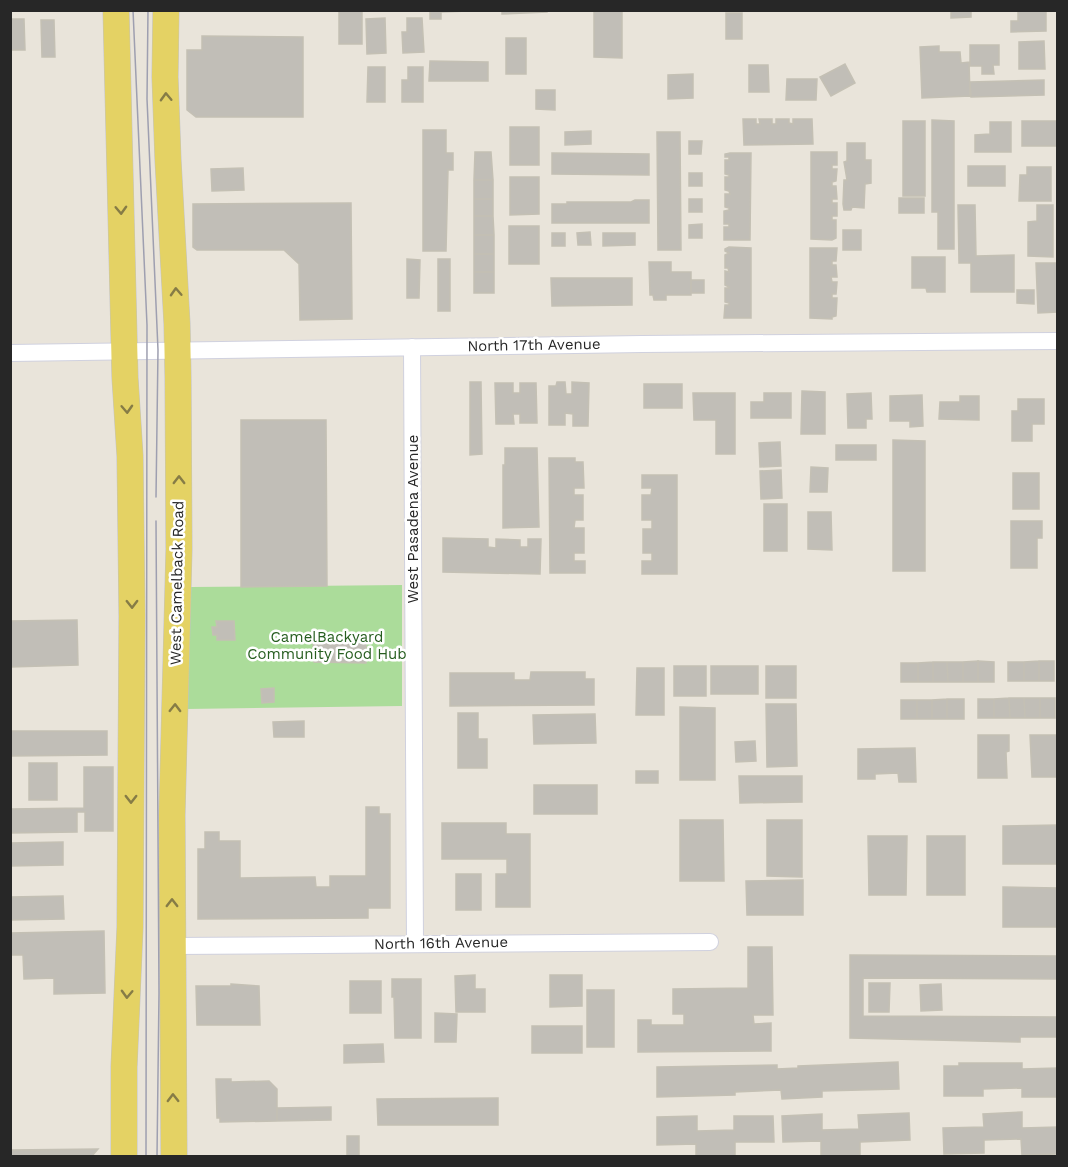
<svg xmlns="http://www.w3.org/2000/svg" width="1068" height="1167" viewBox="0 0 1068 1167" font-family="'Work Sans',sans-serif">
	<style>
		.green { fill: #abdc9a }
		.building { fill: #c1beb7; stroke: #c4c0b4; stroke-width: 1.5 }
		.lines { fill: none; stroke-linecap: round; stroke-linejoin: round }
		.street-casing { stroke: #d0d1df; stroke-width: 18 }
		.primary-casing { stroke: #c3c3c3; stroke-width: 27 }
		.street { stroke: #fff; stroke-width: 16 }
		.primary { stroke: #e4d264; stroke-width: 26 }
		.tram { stroke: #9e9fb0; stroke-width: 1.5 }
		.oneway { stroke: #867c46 }
		.labels { text-anchor: middle; stroke-width: 5; stroke-linejoin: round; paint-order: stroke }
		.street-label { font-size: 15px; fill: #272727; stroke: #fff }
		.park-label { font-size: 15px; fill: #265d1f; stroke: #fff }
	</style>
	<rect width="100%" height="100%" fill="#e9e4da"/>
	<!-- green -->
	<path class="green" d="M402 585V706L186 709 191 587Z"/>
	<!-- building -->
	<path class="building" d="M339 10H362V44H339Z
		M430 10H468V11L441 12V19H430Z
		M502 10H547V12L502 14Z
		M594 10H622V58L594 57Z
		M951 10H971V17L951 18Z
		M1018 10H1046V31L1011 32V21H1018Z
		M726 13H742V39H726Z
		M385 18 386 53 367 54 366 19Z
		M407 18H422L424 52 403 53 402 32H407Z
		M10 19H24L25 50H10Z
		M41 20H54L55 57H42Z
		M202 36 303 37V117H196L187 110V50H202Z
		M506 38H526V74H506Z
		M1044 41 1045 69H1019V42Z
		M970 45H999V65H993L994 74H982V66H970Z
		M939 46V52H960L961 63 969 62 970 96 922 98 920 47Z
		M430 61 488 62V81H429Z
		M845 64 855 83 831 96 820 77Z
		M749 65H768L769 92H749Z
		M368 67H385V102H367Z
		M408 67H423V102H402V80H408Z
		M693 74V98L668 99V75Z
		M787 79H817L816 100H786Z
		M1044 80V95L971 97 970 82Z
		M536 90H555V110L536 109Z
		M743 119H756V124H760L759 119H772V124H776V119H789V123L793 124V119H812L813 144 744 145Z
		M932 120 954 121V249H938V212H932Z
		M903 121H925V196H903Z
		M1022 121H1058V146H1022Z
		M990 122H1011V152H975V135L990 134Z
		M510 127H539V165H510Z
		M423 130H446V153H453V170H448L446 251H423Z
		M591 131V144L565 145V132Z
		M657 132H680L681 250H658Z
		M689 141H702L701 154H689Z
		M847 143H865V160H871V183L865 184 864 208 852 207 851 210H844L843 204 844 180H847L844 162 847 161Z
		M475 152H491L493 180H474Z
		M811 152H837V165H832V169H837L836 181 832 182V186H836L837 199H832V203H837V216H832V220H836V238L832 240 811 239Z
		M552 153 649 154V175L552 174Z
		M730 153H751L750 240H724V227H729V224H724V211L729 210V208L725 207V194H730L729 191 725 190V177H729V175L725 174V160H729V157H725V154Z
		M968 166H1005V186H968Z
		M1027 167H1051V201H1019L1020 175H1027Z
		M243 168 244 190 212 191 211 169Z
		M689 173H702V186H689Z
		M510 177H539V214L510 215Z
		M474 180H493V199H474Z
		M899 198H924V213H899Z
		M474 199H493V216H474Z
		M689 199H702V212H689Z
		M635 200H649V223H552V204H567V202H631Z
		M351 203 352 319 300 320 299 264 284 250H197L193 247V204Z
		M958 205H975L976 256 1014 255V292H971V263H959Z
		M1037 205H1053V257L1028 256V222L1037 221Z
		M474 216H493L494 235H474Z
		M702 224V238H689V225Z
		M509 226H539V264H509Z
		M843 230H861V250H843Z
		M590 232 591 245H578L577 233Z
		M552 233H565V246H552Z
		M603 233H635V245L603 246Z
		M474 235H494V254H474Z
		M729 247 751 248V318H724L725 305H729V303L725 302V288H729V287L725 285V271L729 272 728 268H725V255L729 253 725 251V249Z
		M810 248H837L836 261H832V265H836L837 277H831L832 282H837L836 294H832V298H837L836 316 832 317V319L810 318Z
		M474 254H494V272H474Z
		M912 257H945V292H927L926 288H912Z
		M407 259 420 260 419 298H407Z
		M438 259H450V311H438Z
		M649 262H671V272H691V295H666V300H654L653 295H650Z
		M1036 263H1058V312L1038 313Z
		M474 272H494V293H474Z
		M551 278H632V305L552 306Z
		M691 280H704V293H691Z
		M1017 290H1034V304L1017 303Z
		M470 382H481L482 454 470 455Z
		M557 382H565L566 394H572V382L589 383 588 426H573V414L565 413V425H549V386H556Z
		M495 383H513V393H520V383H536L537 423H520V414H513L514 424H496Z
		M644 384H682V408H644Z
		M802 391 825 392V434H801Z
		M693 393H735V454H716V420H694Z
		M764 393H791V418H751V402H764Z
		M871 393 872 419H866V428H848L847 394Z
		M922 395 923 426 910 427V421H890V396Z
		M960 396H979V420L939 419 940 402H960Z
		M1018 399H1044V424H1032V441H1012V411H1018Z
		M241 420H326L327 586 241 587Z
		M893 440 925 441V571H893Z
		M780 442 781 466 760 467 759 443Z
		M836 445H876V460H836Z
		M505 448H537L539 527 503 528V465H505Z
		M549 458H575V462H583L584 488H574V495H583V520H575L574 528H584V553H574V561H585V573H550Z
		M811 467 828 468 827 492H810Z
		M781 470 782 498 761 499 760 471Z
		M1013 473H1039V509H1013Z
		M642 475H677V574H642V561H652V553H643V529H652V520H642V495H651L652 488H642Z
		M764 504H787V551H764Z
		M808 512H831L832 550 808 549Z
		M1011 521H1042V538H1037V568H1011Z
		M443 538 488 539V547L496 548V539L520 540V547H528V539H541L540 574 443 572Z
		M77 620 78 665 10 667V621Z
		M216 621H234L235 640H217V635H213L212 627H217Z
		M313 641H366V663L314 662Z
		M978 661V682H963V662Z
		M978 661 994 662V682H978Z
		M1039 661H1054V681H1039Z
		M1039 661V681H1024V662Z
		M933 662V682H918V663Z
		M933 662H947L948 682H933Z
		M947 662H963V682H948Z
		M1008 662H1024V681H1008Z
		M901 663H918V682H901Z
		M674 666H706V696H674Z
		M711 666H758V694H711Z
		M766 666H796V698H766Z
		M637 668H664V715H636Z
		M531 672H585V679H594V705L450 706V673H514V680H530Z
		M274 688V702L262 703 261 689Z
		M1009 698 1010 718H994V699Z
		M1009 698H1024L1025 718H1010Z
		M1024 698H1040V718H1025Z
		M1040 698H1055V718H1040Z
		M947 699V719H932V700Z
		M947 699H964V719H947Z
		M978 699H994V718H978Z
		M901 700H917V719H901Z
		M917 700H932V719H917Z
		M766 704H796L797 766 767 767Z
		M680 707 715 708V780H680Z
		M458 713H478V739H487V768H458Z
		M595 714 596 743 534 744 533 715Z
		M304 721V737H274L273 722Z
		M10 731H107V755L10 756Z
		M978 735H1009V751L1006 752 1007 778H978Z
		M1030 735H1058V777H1032Z
		M755 741 756 761 736 762 735 742Z
		M915 748 916 782H899L898 773 875 774V779H858V749Z
		M29 763H57V800H29Z
		M84 767H113V831H85V812H77V832L10 833V809L84 808Z
		M636 771H658V783H636Z
		M739 776H802V802L740 803Z
		M534 785H597V814H534Z
		M366 807H379V814H390V908H368V918L198 919V849H205V832H219V841H240V878L315 877 316 887H330V876H366Z
		M680 820H723L724 881H680Z
		M767 820H802V877L767 876Z
		M442 823H506V834H530V907H496V874H507V859H442Z
		M1058 825V864H1003V826Z
		M868 836H907L906 895H869Z
		M927 836H965V895H927Z
		M63 842V865L10 866V843Z
		M456 874H481V910H456Z
		M803 880V915H747L746 881Z
		M1003 887 1058 888V927H1003Z
		M63 896 64 919 10 920V897Z
		M104 931 105 993 54 994V978L24 979 23 955H10V933Z
		M748 947H772L773 1015H753L754 1024 771 1023V1051L638 1052V1020H651V1025H684V1014H673V989L748 988Z
		M850 955 1058 956V979L863 978V1016L1058 1017V1037H1020V1042L850 1038Z
		M475 975V989H485V1012H456L455 976Z
		M550 975H582V1006L550 1007Z
		M392 979H421V1038H395L394 997H392Z
		M350 981H381V1013H350Z
		M869 983H890L889 1012H869Z
		M231 984 259 986 260 1025H197L196 986H231Z
		M941 984 942 1010 921 1011 920 985Z
		M587 990H614V1047H587Z
		M435 1013 457 1014 456 1042H435Z
		M532 1026H582V1053H532Z
		M383 1044 384 1062 344 1063V1045Z
		M898 1062 899 1089 822 1091V1097L782 1099 781 1090 735 1092V1095L657 1097V1067L777 1065V1069L798 1068V1066Z
		M959 1063H1022V1069L1058 1068V1097H1022V1088L983 1089V1096H944V1066H959Z
		M216 1079H231V1082L269 1081 277 1089V1121L220 1122V1118H217Z
		M498 1098V1125H378L377 1099Z
		M331 1107V1120L277 1121V1108Z
		M1022 1112V1128L1058 1127V1154L1022 1155 1021 1139 984 1140V1153L944 1154 943 1128 984 1127 983 1114Z
		M909 1113 910 1140 860 1142V1156H821V1141L783 1142 782 1116 822 1114V1130L859 1129 858 1115Z
		M697 1116V1131L734 1130V1116H773L774 1142H735V1156H696V1144L657 1145V1117Z
		M347 1136H359V1156H347Z
		M98 1149 92 1156H10V1150Z"/>
	<g class="lines">
		<!-- street casing -->
		<g class="street-casing">
			<path id="street" d="M412 347 415 944
				M10 353 642 344 1058 341
				M172 946 710 942"/>
		</g>
		<!-- primary casing -->
		<g class="primary-casing">
			<path id="primary" d="M116 10 125 378 130 456 132 616 130 927 124 1067V1156
				M166 10 165 77 168 160 177 324 178 377 179 549 172 815 174 1156"/>
		</g>
		<!-- street -->
		<use href="#street" class="street"/>
		<!-- primary -->
		<use href="#primary" class="primary"/>
		<!-- tram -->
		<path class="tram" d="M133 10 147 325 146 1156
			M148 10 147 99 158 350 156 497
			M156 521 159 993 157 1156"/>
	</g>
	<!-- one-way arrows -->
	<defs><path id="oneway-chevron" d="M-2-3.5L2.5 0L-2 3.5" fill="none" stroke-width="1.6" stroke-linecap="round" stroke-linejoin="round" transform="scale(1.5)"/></defs>
	<g class="oneway">
		<use href="#oneway-chevron" transform="translate(166 97) rotate(-92)"/>
		<use href="#oneway-chevron" transform="translate(121 210) rotate(88)"/>
		<use href="#oneway-chevron" transform="translate(176 292) rotate(-93)"/>
		<use href="#oneway-chevron" transform="translate(127 409) rotate(87)"/>
		<use href="#oneway-chevron" transform="translate(179 480) rotate(-90)"/>
		<use href="#oneway-chevron" transform="translate(132 604) rotate(89)"/>
		<use href="#oneway-chevron" transform="translate(175 708) rotate(-89)"/>
		<use href="#oneway-chevron" transform="translate(131 799) rotate(90)"/>
		<use href="#oneway-chevron" transform="translate(172 903) rotate(-90)"/>
		<use href="#oneway-chevron" transform="translate(127 994) rotate(92)"/>
		<use href="#oneway-chevron" transform="translate(173 1098) rotate(-91)"/>
	</g>
	<g class="labels">
		<!-- street labels -->
		<g class="street-label">
			<text transform="translate(534 345) rotate(-1)" y="5">North 17th Avenue</text>
			<text transform="translate(413 519) rotate(-90)" y="5">West Pasadena Avenue</text>
			<text transform="translate(177 583) rotate(-89)" y="5">West Camelback Road</text>
			<text transform="translate(441 943) rotate(-1)" y="5">North 16th Avenue</text>
		</g>
		<!-- park labels -->
		<g class="park-label">
			<text x="327" y="642">CamelBackyard<tspan x="327" dy="17">Community Food Hub</tspan></text>
		</g>
	</g>
	<!-- border -->
	<rect width="1068" height="1167" fill="none" stroke="#272727" stroke-width="24"/>
</svg>
